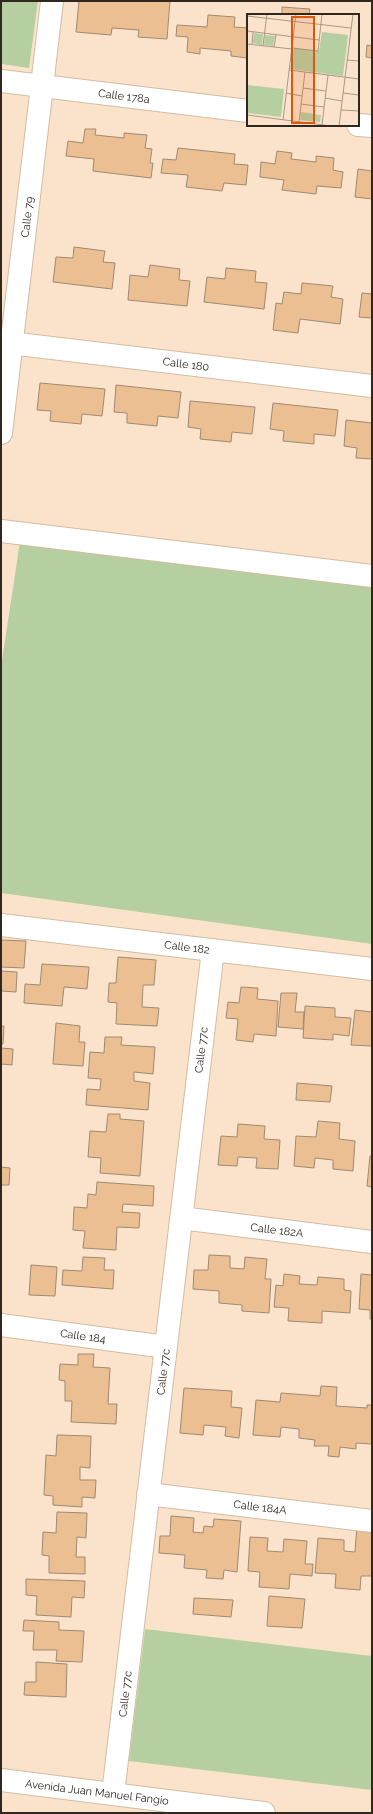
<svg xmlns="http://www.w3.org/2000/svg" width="373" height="1814" viewBox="0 0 373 1814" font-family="Raleway,sans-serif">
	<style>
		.green { fill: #b6cfa0 }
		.building { fill: #ebbf91; stroke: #9f8a74 }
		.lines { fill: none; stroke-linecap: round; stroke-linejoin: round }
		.street-casing { stroke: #d2bca4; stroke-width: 24 }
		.secondary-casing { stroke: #d2bca4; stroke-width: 24 }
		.street { stroke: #fff; stroke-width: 22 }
		.secondary { stroke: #fff; stroke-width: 22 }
		.labels { text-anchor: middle; stroke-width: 3; stroke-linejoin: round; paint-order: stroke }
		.street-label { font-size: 11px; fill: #30271e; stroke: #fff }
		.inset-road { fill: none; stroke: #aa9886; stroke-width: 1 }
		.view { fill: #df560d; fill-opacity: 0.15; stroke: #df560d; stroke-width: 2 }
		.inset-edge { fill: none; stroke: #30271e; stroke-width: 2 }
	</style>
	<rect width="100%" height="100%" fill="#fbe3cb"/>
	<!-- green -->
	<path class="green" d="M1 1H38L29 68 1 64Z
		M21 535 372 583V944L1 893V667Z
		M145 1629 372 1656V1790L129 1761Z"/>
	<!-- building -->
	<path class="building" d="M79 1H170L167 39 138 37 139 30 112 28 111 35 76 32Z
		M282 7 310 9 309 15H282Z
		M208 15 235 17 234 27 248 28 247 58 231 56V51L200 48V54L187 52 188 37 176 36 177 25 207 27Z
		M367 45 372 46V58L366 57Z
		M85 129H96L95 135 124 138V133L147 135 145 148 152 149 150 163H153L151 178 93 171 94 159 66 156 68 141 83 143Z
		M178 148 235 154 234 164 248 165 246 185 224 183 222 191 186 187 188 175 161 173 163 159 176 160Z
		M277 151 292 153 291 159 316 162V156L334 158 333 170 343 172 341 188 317 186 316 194 282 190 284 180 260 177 261 162 275 164Z
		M358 169 372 171V199L355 197Z
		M74 247 105 251 103 262 115 263 112 289 53 282 56 257 73 258Z
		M150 265 180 269 179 280 190 281 187 306 128 300 130 275 148 277Z
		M226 268 256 271 255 282 267 283 264 309 204 302 207 277 225 279Z
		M302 283 333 286 331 297 343 299 340 324 300 319 298 333 273 330 276 303 282 304 284 292 301 294Z
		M362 293 372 294V318L359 317Z
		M40 383 105 389 102 416 82 414 81 424 50 421 51 411 37 410Z
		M116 385 181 392 178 418 158 416 157 426 127 423V413L114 412Z
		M190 401 255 407 252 434 232 432 231 442 200 439 201 429 188 427Z
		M273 403 338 410 335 436 314 434V444L283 441 284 431 270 429Z
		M346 420 372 423V459L356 458 357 448 344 446Z
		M1 940 26 941 24 968 1 967Z
		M118 957 156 960 154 985H143L142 1007 159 1008 157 1026 116 1024 117 1003 108 1002 109 983H116Z
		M42 964 89 967 87 989 64 987 62 1006 24 1003 25 984 40 985Z
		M1 971 17 972 16 992 1 991V993Z
		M241 987 258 988 257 999 278 1001 276 1036 254 1034 253 1042 236 1040 238 1019 226 1018 228 1002 239 1003Z
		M281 993H297L295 1012H304L303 1029 278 1027Z
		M305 1006 335 1008V1017L351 1018 349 1036 333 1034V1040L303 1038Z
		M355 1010 372 1012V1046L351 1045Z
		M56 1023 80 1026 79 1042H85L83 1066 53 1064Z
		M1 1026H4L3 1044H1Z
		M105 1037H122L121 1045 155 1047 153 1074 134 1072V1081L150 1083 148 1110 86 1105 87 1089 100 1090 101 1079 88 1078 90 1052 104 1053Z
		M1 1048 13 1049 12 1065 1 1064Z
		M297 1083 332 1086 330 1102 296 1100Z
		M108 1114H120V1119L144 1121 140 1176 100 1173 101 1158 88 1157 90 1131 106 1132Z
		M318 1121 340 1123 339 1139 355 1141 353 1171 333 1169V1160L315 1158 314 1168 294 1166 296 1136 316 1137Z
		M238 1124 265 1126 264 1139 280 1140 278 1169 256 1168 257 1158 238 1157 237 1166 218 1165 221 1136 237 1137Z
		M370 1156H372V1187L367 1186Z
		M1 1167 10 1168 9 1185H1Z
		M97 1182 154 1186 153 1206 123 1204 122 1212 140 1213 139 1228 117 1227 116 1250 83 1248 85 1231 73 1230 74 1207 87 1208 88 1194 96 1195Z
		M209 1255 230 1256V1268L244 1269 245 1257 267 1259 265 1279H271L269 1313 242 1311V1305L219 1303V1291L193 1289 194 1270H208Z
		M83 1257 105 1258 104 1270H114L113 1289 62 1285 63 1270 82 1271Z
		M31 1265 57 1267 55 1296 29 1295Z
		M284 1274 300 1276 299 1284 317 1285 318 1277 344 1279V1290L351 1291 350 1313 322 1311V1323L288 1321 289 1308 274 1307 276 1285 283 1286Z
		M361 1274 372 1275V1319H370V1310L359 1309Z
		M78 1354H94L93 1367 110 1368 108 1404H117L116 1424 71 1422 72 1401H65V1381L59 1380 60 1364 78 1365Z
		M321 1386 337 1387 336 1406 367 1408V1405H372V1444L356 1443V1449L340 1447 339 1457 328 1456 329 1446H314L315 1440 299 1438V1429L281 1427 280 1437 253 1435 256 1400 280 1402 281 1393 320 1396Z
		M184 1388 232 1391 231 1407 242 1408 239 1438 225 1436 226 1427 204 1425 203 1435 180 1433Z
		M57 1435 91 1436 90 1468 80 1467V1480H96L95 1498 82 1497V1507L53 1505V1496L44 1495 46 1455 56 1456Z
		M57 1512 87 1513 86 1538 77 1537 76 1557H85V1574L49 1573V1556L42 1555 43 1532 56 1533Z
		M171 1516 194 1518 193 1532 203 1533 204 1526 213 1527 214 1519 241 1521 237 1572 224 1570 223 1579 206 1578 207 1570 184 1568 185 1555 159 1553 160 1536H170Z
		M357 1524 367 1525V1532L372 1533V1576H361L360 1590 335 1588 336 1574 315 1573 318 1538 344 1540V1551L355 1552Z
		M250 1537 268 1538 267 1551 283 1552 284 1539 307 1541 305 1564H313L312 1576 290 1574 289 1589 259 1587 260 1572 248 1571Z
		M26 1579 85 1581 84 1598 72 1597 71 1617 36 1615 37 1596 26 1595Z
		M269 1596 305 1599 302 1628 267 1626Z
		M194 1598 233 1600 231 1617 193 1614Z
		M24 1620 59 1622V1630L84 1631 82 1662 56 1661 57 1650H33L34 1631H23Z
		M36 1662 67 1664 66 1697 24 1695 25 1682H36Z"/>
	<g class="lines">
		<!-- street casing -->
		<g class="street-casing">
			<path id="street" d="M1 81 248 111
				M358 125 372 126
				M1 342 372 386
				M1 433 52 1
				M1 531 372 576
				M1 925 372 969
				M181 1218 372 1242
				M1 1325 166 1347
				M148 1494 372 1521
				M113 1794 213 950"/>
		</g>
		<!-- secondary casing -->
		<g class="secondary-casing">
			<path id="secondary" d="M1 1780 264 1813"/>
		</g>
		<!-- street -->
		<use href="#street" class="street"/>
		<!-- secondary -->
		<use href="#secondary" class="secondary"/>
	</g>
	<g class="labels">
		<!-- street labels -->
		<g class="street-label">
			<text transform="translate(124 96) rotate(7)" y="4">Calle 178a</text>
			<text transform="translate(27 217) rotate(-83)" y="4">Calle 79</text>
			<text transform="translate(186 364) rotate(7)" y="4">Calle 180</text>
			<text transform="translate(187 947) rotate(7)" y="4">Calle 182</text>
			<text transform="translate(201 1050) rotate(-83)" y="4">Calle 77c</text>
			<text transform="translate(277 1230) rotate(7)" y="4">Calle 182A</text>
			<text transform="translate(83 1336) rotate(8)" y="4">Calle 184</text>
			<text transform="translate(163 1372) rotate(-83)" y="4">Calle 77c</text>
			<text transform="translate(260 1507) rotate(7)" y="4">Calle 184A</text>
			<text transform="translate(125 1694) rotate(-83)" y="4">Calle 77c</text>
			<text transform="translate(97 1792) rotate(7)" y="4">Avenida Juan Manuel Fangio</text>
		</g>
	</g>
	<!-- overview -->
	<g transform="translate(247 14)">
		<rect width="112" height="112" fill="#fbe3cb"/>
		<path d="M75 18 101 21 96 62 43 55 47 34 72 37ZM7 19 16 20 15 31 6 29ZM18 21 28 22 26 32 17 31ZM0 71 37 75 34 103 0 99ZM54 98 74 101 73 108 53 106Z" fill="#b6cfa0"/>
		<path class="inset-road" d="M0 2 104 14M0 17 72 26M0 30 45 35M5 30 6 18M16 32 20 0M27 33 29 21M45 34 71 37 75 0M100 46 112 47M42 56 112 65M0 70V84M56 74 79 77M39 79 55 82M96 79 112 81M78 84 95 87M54 90 77 93M94 96 112 97M0 101 84 112M36 106 49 0M52 108 58 58M75 111 81 61M92 112 106 0"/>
		<path class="view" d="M45 3H67V109H45Z"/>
		<rect width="112" height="112" class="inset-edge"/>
	</g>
	<!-- border -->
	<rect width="373" height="1814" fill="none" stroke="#30271e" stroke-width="4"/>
</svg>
